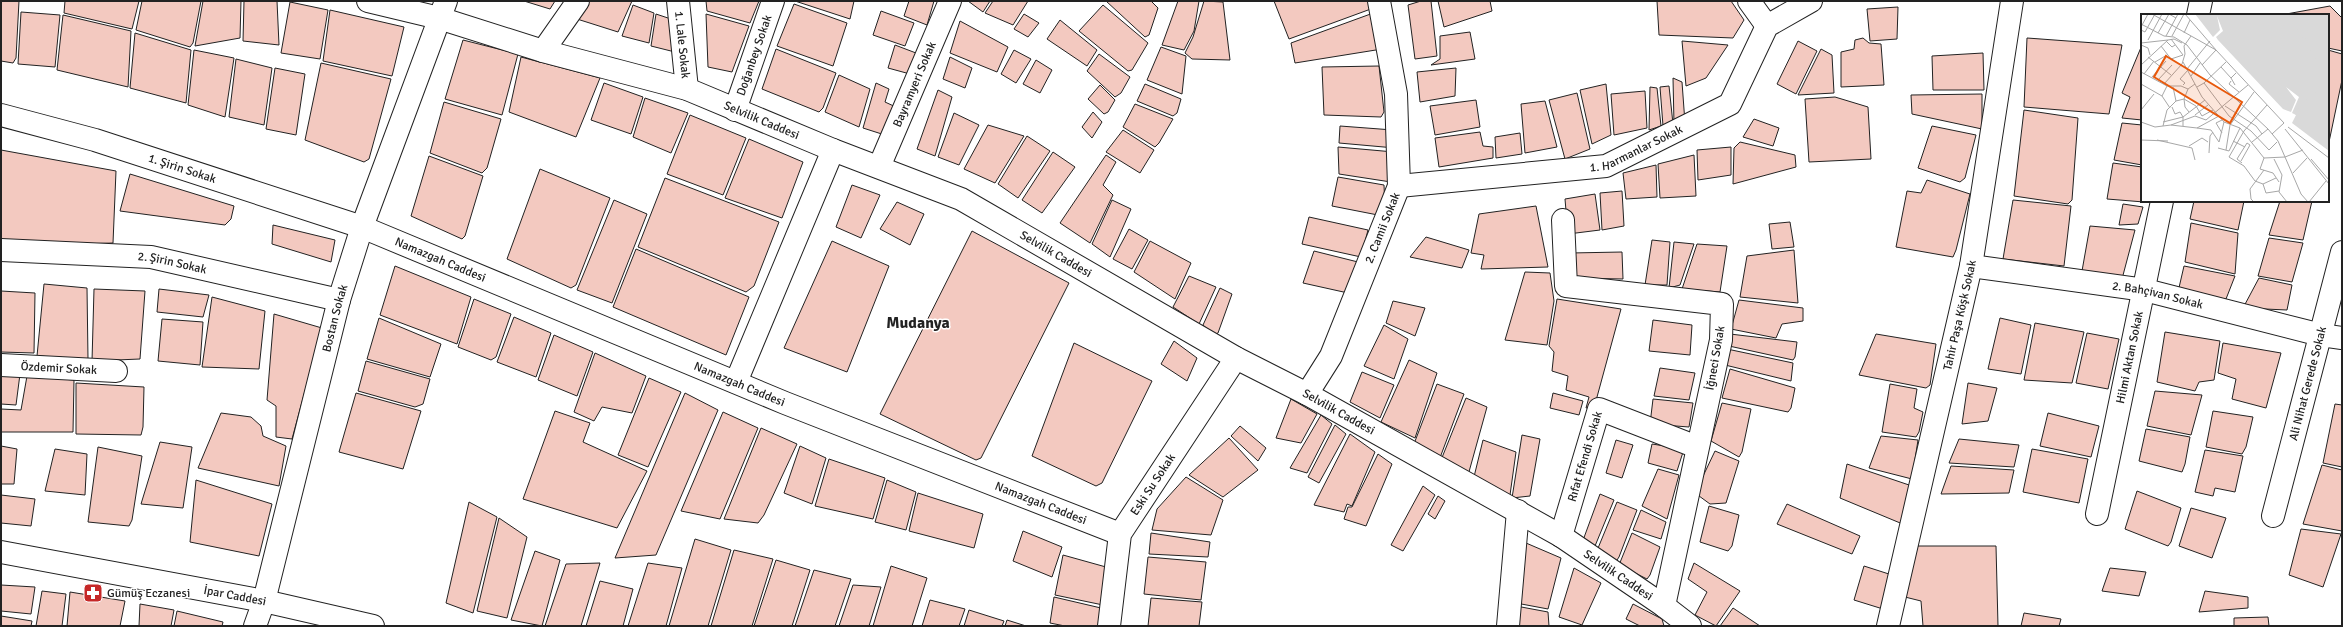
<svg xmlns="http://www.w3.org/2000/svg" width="2343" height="627" viewBox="0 0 2343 627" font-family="Signika,sans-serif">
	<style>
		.building { fill: #f3c9c0; stroke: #222 }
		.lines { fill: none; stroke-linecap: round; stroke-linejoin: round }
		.minor-casing { stroke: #222; stroke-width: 24 }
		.major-casing { stroke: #222; stroke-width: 24 }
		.minor { stroke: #fff; stroke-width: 22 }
		.major { stroke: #fff; stroke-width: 22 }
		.labels { text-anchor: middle; stroke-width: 3; stroke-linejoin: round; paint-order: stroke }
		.street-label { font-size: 12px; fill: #222; stroke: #fff }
		.poi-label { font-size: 12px; fill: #222; stroke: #fff; text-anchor: start }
		.district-label { font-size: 16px; font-weight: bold; fill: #222; stroke: #fff }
		.inset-river { fill: none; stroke: #d9d9d9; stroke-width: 2 }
		.inset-road { fill: none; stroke: #a7a7a7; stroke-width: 1 }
		.view { fill: #e8590c; fill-opacity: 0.15; stroke: #e8590c; stroke-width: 2 }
		.inset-edge { fill: none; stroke: #222; stroke-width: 2 }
	</style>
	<rect width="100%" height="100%" fill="#fff"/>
	<!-- building -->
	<path class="building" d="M1 1H19L16 58 13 63 1 61Z
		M65 1H139L132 29 64 13Z
		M142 1H201L193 43 190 47 136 30Z
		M203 1H241L240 38 195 46Z
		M244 1H277L279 45 243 41Z
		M524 1H555L550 9Z
		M588 1H632L618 32 577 19Z
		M706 1H759L750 23 707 11Z
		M795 1H854L850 19Z
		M909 1H934L927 25 904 16Z
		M968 1H990L983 12Z
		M993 1H1028L1013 25 985 13Z
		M1106 1H1151L1158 8 1149 35 1145 37Z
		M1178 1H1199L1194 31 1184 50 1162 45Z
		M1204 1 1223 2 1230 60 1192 59 1185 53 1193 37Z
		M1274 1H1377L1379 6 1289 39Z
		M1421 1H1431L1437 56 1415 59 1408 5Z
		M1438 1H1490L1492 11 1444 27Z
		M1657 1H1731L1744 20 1733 38 1659 35Z
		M290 2 328 10 320 59 281 53Z
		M794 4 847 23 833 66 777 46Z
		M633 5 654 13 649 43 622 36Z
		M1103 5 1148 43 1132 70 1128 71 1079 31Z
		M2330 6 2342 18V51L2328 48V15H2281Z
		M1898 7 1897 39 1870 41 1867 9Z
		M330 10 404 27 392 76 323 61Z
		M881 11 914 23 905 46 873 35Z
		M21 12 60 15 55 67 18 64Z
		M1376 12 1382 49 1295 63 1291 43Z
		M656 14 677 21 679 53 651 46Z
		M706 14 749 26 732 72 708 67Z
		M1024 14 1039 23 1028 37 1014 29Z
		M63 15 131 31 128 87 57 70Z
		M1060 20 1097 50 1087 66 1047 39Z
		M960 21 1008 47 997 72 950 53Z
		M1470 32 1475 59 1431 65 1440 59V36Z
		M135 33 191 50 186 103 130 88Z
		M1863 38 1869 43 1881 44 1884 85 1841 87V52L1854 49 1855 40Z
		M2027 38 2122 45 2109 114 2024 107Z
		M463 40 518 54 502 115 445 99Z
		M1682 41 1728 45 1706 78 1686 86Z
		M1798 41 1817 51 1796 94 1777 84Z
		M895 45 916 53 910 74 888 68Z
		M2142 45V120L2122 118 2130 97 2122 93Z
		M1161 47 1186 56 1182 94 1147 80Z
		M776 49 836 73 823 108 819 112 762 89Z
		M1821 49 1832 55 1834 93 1798 95Z
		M194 50 234 58 225 117 188 105Z
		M1014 50 1031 59 1016 83 1001 74Z
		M2328 50 2342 54V80L2329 142Z
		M1983 53 1984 90H1933L1932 56Z
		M1099 54 1130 77 1121 93 1115 97 1087 71Z
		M521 57 600 78 576 137 509 112Z
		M950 57 972 68 965 88 943 79Z
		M236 59 272 68 264 125 229 117Z
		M1036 60 1052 70 1040 93 1023 84Z
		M321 63 391 79 369 159 364 162 305 140Z
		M1379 66 1384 112 1381 117 1324 115 1322 67Z
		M275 68 305 74 296 135 266 129Z
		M1456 68 1455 96 1420 102 1417 72Z
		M839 75 870 89 859 127 825 112Z
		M1673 78 1682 82 1685 123 1674 124Z
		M604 83 643 97 631 134 591 120Z
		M876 83 889 89 885 102 898 108 888 136 863 128Z
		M1145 84 1181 99 1177 113 1173 116 1137 101Z
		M1606 84 1611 135 1592 144 1580 90Z
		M1100 85 1115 100 1108 112 1104 114 1088 99Z
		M1669 86 1673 124 1663 126 1660 87Z
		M1650 87 1657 88 1661 126 1649 130Z
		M938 90 952 97 935 156 917 149Z
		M1645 91 1647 128 1614 135 1611 94Z
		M1577 93 1590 149 1565 159 1549 100Z
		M1982 94V129L1912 114 1911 95Z
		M1835 97 1868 107 1871 159 1809 162 1805 99Z
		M645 98 688 113 671 153 633 137Z
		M1476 100 1480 127 1435 135 1430 106Z
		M1545 101 1557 147 1525 153 1521 104Z
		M444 102 501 119 487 168 482 173 430 153Z
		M1135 104 1173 119 1159 143 1155 147 1123 127Z
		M2024 110 2078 118 2072 200 2068 204 2014 196Z
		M1093 112 1102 122 1092 138 1082 127Z
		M954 113 979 125 959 165 938 157Z
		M690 115 746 138 723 195 667 174Z
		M1754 119 1779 128 1773 146 1743 137Z
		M2122 123 2142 125V165L2114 160Z
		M988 125 1024 136 995 183 964 169Z
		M1340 126 1393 130 1395 148 1339 143Z
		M1932 126 1976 135 1965 178 1960 182 1918 168Z
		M1123 130 1154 150 1140 173 1106 152Z
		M1480 132 1483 146 1493 147V158L1439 167 1435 138Z
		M1520 133 1522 154 1496 158 1495 137Z
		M1027 136 1050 151 1018 198 998 184Z
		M749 139 803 162 782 218 725 198Z
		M1740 142 1795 155 1796 167 1733 184 1734 148Z
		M1338 147 1394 152 1391 182 1339 174Z
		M1731 147V175L1698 180 1697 150Z
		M1 150 116 171 113 243 45 245 1 241Z
		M1053 152 1075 167 1042 213 1022 200Z
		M1106 155 1116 162 1103 185 1113 195 1090 243 1060 223Z
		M1694 155 1696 196 1660 198 1658 164Z
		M429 156 483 176 465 236 462 239 411 216Z
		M2113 163 2142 167V201L2144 202 2107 199Z
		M1656 165 1657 197 1626 199 1623 173Z
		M540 169 610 198 576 285 571 288 507 259Z
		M130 174 234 206 231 219 225 225 120 211Z
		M1338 177 1384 185 1385 208 1383 216 1332 206Z
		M665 178 779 222 754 286 746 292 638 247Z
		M1927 180 1970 194 1956 250 1953 257 1896 247 1907 191 1921 193Z
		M852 185 880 195 861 238 836 227Z
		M1622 191 1624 226 1602 230 1600 193Z
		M1595 194 1600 230 1568 234 1565 199Z
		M614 200 647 214 612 303 577 290Z
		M1112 200 1131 209 1110 257 1092 244Z
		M2013 200 2071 206 2064 266 2003 259Z
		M2194 201H2244L2238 230 2190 219Z
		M2280 201H2312L2303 240 2269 235Z
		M897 202 924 214 910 245 880 229Z
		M2123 204 2143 207 2138 224 2119 225Z
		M1536 206 1548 267 1481 269 1484 255 1471 253 1479 214Z
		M1309 217 1368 230 1361 257 1302 244Z
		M1790 222 1794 247 1772 249 1769 224Z
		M2191 223 2238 233 2235 274 2185 262Z
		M273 225 335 240 331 262 272 244Z
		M2090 226 2135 230 2122 279 2082 271Z
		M1129 229 1148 240 1132 269 1113 259Z
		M972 231 1069 283 981 458 976 460 880 414Z
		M1426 237 1469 250 1462 268 1410 257Z
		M2269 238 2303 243 2292 282 2258 276Z
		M1652 240 1670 242 1667 285H1645Z
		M832 241 889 266 847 372 784 348Z
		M1150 241 1191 263 1175 299 1134 272Z
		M1674 242 1694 244 1680 285 1669 288Z
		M1697 244 1727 246 1720 292 1682 289Z
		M636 249 749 297 726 355 613 307Z
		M1794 250 1798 303 1740 297 1747 256Z
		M1314 251 1358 262 1348 293 1303 283Z
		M1622 252 1623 279 1574 278 1570 253Z
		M395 266 471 297 457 344 380 315Z
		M2184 266 2235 276 2226 299 2178 292Z
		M1525 272 1550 273 1554 301 1547 345 1505 340Z
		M1189 276 1216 287 1199 324 1173 307Z
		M2259 278 2292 285 2287 310 2243 308Z
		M44 284 87 288 88 359 37 356Z
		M1220 288 1232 294 1218 333 1214 335 1203 325Z
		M94 289 145 291 140 359 92 361Z
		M159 289 209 295 203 317 157 312Z
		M1 291 35 293 34 353 1 352Z
		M212 297 265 311 259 369 202 367Z
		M474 299 511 314 496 357 491 360 458 347Z
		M1557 299 1621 309 1594 408H1586L1589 397 1566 390 1568 376 1552 371 1554 352 1549 346Z
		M1739 300 1803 308V321L1782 324 1776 338 1731 329Z
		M1393 301 1425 308 1415 336 1386 323Z
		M274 314 322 328 292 439 276 437V406L267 400Z
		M514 317 551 333 536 377 497 362Z
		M379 318 441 344 430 377 367 359Z
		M2000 318 2031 325 2021 374 1988 369Z
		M162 319 203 322 200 365 158 361Z
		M1653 320 1692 325 1690 355 1649 351Z
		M2035 323 2084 332 2072 383 2024 380Z
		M1384 325 1408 339 1394 379 1364 366Z
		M2165 332 2220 341 2214 380 2199 382 2195 391 2157 382Z
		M2087 333 2119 339 2108 389 2076 383Z
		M1730 334 1797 342 1795 357 1793 360 1729 346Z
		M1876 334 1936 344 1930 385 1926 388 1859 375Z
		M554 335 593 352 577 396 538 380Z
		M1174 341 1197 358 1187 381 1161 364Z
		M1074 343 1152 381 1102 483 1096 486 1032 456Z
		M2223 343 2281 353 2266 408 2232 399 2236 379 2218 373Z
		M1727 349 1793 363 1791 381 1725 365Z
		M595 353 646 376 632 413 602 407 594 421 574 412Z
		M1409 360 1437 373 1415 438 1381 422Z
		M366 361 430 379 423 404 415 407 358 391Z
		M1660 368 1695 373 1689 400 1654 396Z
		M1730 369 1795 388 1791 408 1788 412 1722 398Z
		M1 372 20 374 16 405 1 404Z
		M1362 372 1394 385 1380 418 1350 402Z
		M27 376 74 380 73 432H1V409L21 410Z
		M649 378 681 392 648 467 618 455Z
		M76 383 144 387 143 427 141 435 76 434Z
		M1968 383 1997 388 1988 421 1962 424Z
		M1437 384 1464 394 1438 463 1412 449Z
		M1890 384 1917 389 1914 408 1923 412 1919 432 1916 437 1882 432Z
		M2155 391 2202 395 2191 435 2147 426Z
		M356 393 421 411 403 469 339 452Z
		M685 393 718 410 656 555 615 558Z
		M1553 393 1583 401 1579 415 1550 408Z
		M1466 398 1487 407 1467 479 1439 465Z
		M1291 399 1317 414 1301 443 1276 438Z
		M1653 399 1693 403 1689 427 1650 424Z
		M1722 403 1751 409 1742 452 1739 457 1711 441Z
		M2335 404 2342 405V467L2323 463Z
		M555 411 590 423 583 442 647 471 617 528 523 499Z
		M2213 411 2253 417 2246 447 2242 454 2206 447Z
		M723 412 758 428 720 519 681 511Z
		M221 413 251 417 261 426 263 436 286 446 279 486 198 468Z
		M2048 413 2099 426 2091 457 2040 446Z
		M1321 415 1332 424 1307 473 1290 468Z
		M1335 425 1346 434 1319 483 1308 477Z
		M1240 426 1266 448 1258 461 1231 436Z
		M761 428 797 444 764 515 758 523 724 519Z
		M2146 429 2190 437 2185 464 2182 472 2139 461Z
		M1350 434 1375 452 1352 506 1347 504 1344 512 1314 505Z
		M1522 435 1540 439 1530 496 1512 498Z
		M1881 436 1918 440 1912 479 1869 468Z
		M1229 438 1258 470 1223 497 1189 475Z
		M1959 439 2019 445 2014 467 1949 463Z
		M1483 440 1516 452 1510 495 1472 485Z
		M1616 440 1633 445 1622 478 1606 473Z
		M160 442 192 447 183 508 141 504Z
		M1652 444 1684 449 1677 471 1648 463Z
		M1 446 17 449 14 484H1Z
		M800 446 826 458 812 504 784 493Z
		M98 447 142 456 132 520 129 526 88 522Z
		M55 449 87 454 85 495 45 491Z
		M2032 449 2088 459 2079 503 2023 492Z
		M2205 450 2243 456 2235 492 2215 488 2213 496 2195 492Z
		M1715 451 1739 461 1726 503 1710 504 1695 493Z
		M1378 454 1392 464 1366 526 1344 519 1348 507H1352Z
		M829 459 885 478 873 519 815 506Z
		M1847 464 1912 486 1905 525 1840 498Z
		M2322 465 2342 470V531L2303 524Z
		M1951 466 2014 470 2009 493 1941 494Z
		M1658 469 1679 475 1667 519 1642 506Z
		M1186 477 1223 500 1211 535 1152 530 1157 509Z
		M196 480 272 504 259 556 190 542Z
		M887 480 916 492 906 530 875 522Z
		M1423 486 1435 495 1403 551 1391 545Z
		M2137 491 2181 508 2171 542 2168 546 2125 529Z
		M918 493 983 514 974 548 909 531Z
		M1600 494 1614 500 1595 546 1582 543Z
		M1 495 35 499 31 526 1 523Z
		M1438 496 1445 501 1435 519 1428 514Z
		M469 502 497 517 473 613 446 603Z
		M1617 502 1637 510 1619 557 1615 563 1596 553Z
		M1787 504 1860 536 1852 554 1777 524Z
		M1709 506 1739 515 1732 546 1728 551 1700 542Z
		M2191 508 2226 518 2212 558 2179 546Z
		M1641 510 1666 522 1661 539 1633 530Z
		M499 518 527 537 507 618 477 611Z
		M2301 529 2341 534 2323 587 2289 575Z
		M1023 531 1062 547 1052 577 1013 561Z
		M1151 533 1210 542 1208 557 1149 554Z
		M1632 533 1660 547 1650 575 1647 579 1619 565Z
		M695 539 731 550 708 626H669Z
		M1526 543 1561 558 1548 609 1516 603Z
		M1912 546H1996L1998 626H1923L1921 601 1901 596Z
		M734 550 773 559 752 626H711Z
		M535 551 560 560 542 626 511 620Z
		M1063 555 1106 567 1103 605 1055 595Z
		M1148 557 1206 562 1201 600 1144 594Z
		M776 560 810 570 792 626H754Z
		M600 563 581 626H545L566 564Z
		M648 563 682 568 666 626H628Z
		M1694 563 1740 591 1716 626 1695 615 1707 592 1688 579Z
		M891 566 927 578 912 626H873Z
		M1864 566 1892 575 1883 609 1854 600Z
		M1574 568 1601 583 1582 625 1559 617Z
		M2110 568 2146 572 2139 596 2102 591Z
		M814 570 851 579 835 626H795Z
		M600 581 633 589 623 626H586Z
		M1 585 35 587 31 614 1 611Z
		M853 585 881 587 869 626H839Z
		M42 591 66 594 62 626H36Z
		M2205 591 2248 597V608L2199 612Z
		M70 592 125 601 120 626H67Z
		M1054 597 1101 608 1100 626H1065L1050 623Z
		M1151 598 1202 602 1199 626H1148Z
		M930 600 965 609 959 626H922Z
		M140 604 174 610 171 626H139Z
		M1633 604 1662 619 1664 626H1640L1626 619Z
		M1516 606 1548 612 1549 626H1514Z
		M1733 608 1760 626H1720Z
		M969 610 1004 621 1002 626H964Z
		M177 611 223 622 222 626H174Z
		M2024 613 2061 619 2059 626H2021Z
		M1 616 32 621 31 626H1Z
		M2268 617 2269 626H2234V618Z
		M1007 620 1026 626H1005Z"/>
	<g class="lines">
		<!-- minor casing -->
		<g class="minor-casing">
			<g id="minor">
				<path id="s1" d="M368 1 439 18 543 51 687 89 833 150 961 199 1236 358 1307 394 1561 536 1664 606 1690 626"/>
				<path id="s2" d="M678 1 687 89"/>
				<path d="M1749 1 1767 26"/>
				<path d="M2198 15 2201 1"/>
				<path d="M543 51 578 1"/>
				<path id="s3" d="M735 110 773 1"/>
				<path id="s4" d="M1 115 95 140 362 227 785 403 1120 534"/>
				<path id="s5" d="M879 167 950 1"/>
				<path id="s6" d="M1399 186 1606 166 1730 104 1767 26 1811 1"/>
				<path d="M1563 220 1566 286 1722 304 1721 340 1664 606"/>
				<path id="s7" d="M1 250 151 257 339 300"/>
				<path id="s8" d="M1971 266 2145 290 2321 335 2342 338"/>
				<path id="s9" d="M1 365 116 371"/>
				<path d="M736 382 833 150"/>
				<path id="s10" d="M1307 394 1331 356 1399 186 1396 94 1379 1"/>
				<path id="s11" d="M2097 514 2162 201"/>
				<path id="s12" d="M2273 516 2342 252"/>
				<path id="s13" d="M1561 536 1599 409 1697 447"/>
				<path id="s14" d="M255 626 264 601 339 300 362 227 446 1"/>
				<path id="s15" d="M1109 626 1120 534 1236 358"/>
				<path d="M1508 626 1518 511"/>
				<path id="s16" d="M1888 626 1971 266 2012 1"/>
			</g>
		</g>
		<!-- major casing -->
		<g class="major-casing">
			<g id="major">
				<path id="s17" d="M1 552 264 601 373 626"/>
			</g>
		</g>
		<!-- minor -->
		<use href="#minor" class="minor"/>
		<!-- major -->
		<use href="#major" class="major"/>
	</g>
	<!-- icons -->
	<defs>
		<g id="pharmacy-square" transform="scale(1)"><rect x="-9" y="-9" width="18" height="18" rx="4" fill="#c62828" stroke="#fff"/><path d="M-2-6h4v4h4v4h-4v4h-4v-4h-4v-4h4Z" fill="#fff"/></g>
	</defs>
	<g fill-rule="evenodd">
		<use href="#pharmacy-square" x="93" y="593"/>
	</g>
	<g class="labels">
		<!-- street labels -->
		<g class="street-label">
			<text dy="4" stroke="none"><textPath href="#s2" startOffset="44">1. Lale Sokak</textPath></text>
			<text dy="4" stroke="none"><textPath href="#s3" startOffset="58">Doğanbey Sokak</textPath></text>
			<text dy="4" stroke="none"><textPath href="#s5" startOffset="90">Bayramyeri Sokak</textPath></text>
			<text dy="4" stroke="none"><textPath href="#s1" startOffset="412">Selvilik Caddesi</textPath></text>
			<text dy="4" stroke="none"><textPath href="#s6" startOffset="242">1. Harmanlar Sokak</textPath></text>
			<text dy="4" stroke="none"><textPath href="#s4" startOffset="189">1. Şirin Sokak</textPath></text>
			<text dy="4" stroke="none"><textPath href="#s10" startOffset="183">2. Camii Sokak</textPath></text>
			<text dy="4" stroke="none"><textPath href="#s1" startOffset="736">Selvilik Caddesi</textPath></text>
			<text dy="4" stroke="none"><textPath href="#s4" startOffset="463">Namazgah Caddesi</textPath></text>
			<text dy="4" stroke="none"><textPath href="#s7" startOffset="172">2. Şirin Sokak</textPath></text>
			<text dy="4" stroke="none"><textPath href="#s8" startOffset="189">2. Bahçivan Sokak</textPath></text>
			<text dy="4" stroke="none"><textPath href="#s16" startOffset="319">Tahir Paşa Köşk Sokak</textPath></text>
			<text dy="4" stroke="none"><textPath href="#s14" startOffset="318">Bostan Sokak</textPath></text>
			<text transform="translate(1715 358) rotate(-80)" y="4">İğneci Sokak</text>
			<text dy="4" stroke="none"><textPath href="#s11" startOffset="160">Hilmi Aktan Sokak</textPath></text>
			<text dy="4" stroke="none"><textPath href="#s9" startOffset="58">Özdemir Sokak</textPath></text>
			<text dy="4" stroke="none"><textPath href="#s4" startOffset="787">Namazgah Caddesi</textPath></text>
			<text dy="4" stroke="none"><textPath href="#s12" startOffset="137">Ali Nihat Gerede Sokak</textPath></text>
			<text dy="4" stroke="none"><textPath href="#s1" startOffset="1060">Selvilik Caddesi</textPath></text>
			<text dy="4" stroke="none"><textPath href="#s13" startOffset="83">Rıfat Efendi Sokak</textPath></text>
			<text dy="4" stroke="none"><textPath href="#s15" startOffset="152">Eski Su Sokak</textPath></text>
			<text dy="4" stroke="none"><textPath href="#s4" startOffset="1111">Namazgah Caddesi</textPath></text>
			<text dy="4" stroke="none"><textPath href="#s1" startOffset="1384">Selvilik Caddesi</textPath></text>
			<text dy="4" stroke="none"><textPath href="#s17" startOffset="238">İpar Caddesi</textPath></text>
		</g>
		<!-- poi labels -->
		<g class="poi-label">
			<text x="107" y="597">Gümüş Eczanesi</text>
		</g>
		<!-- district labels -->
		<g class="district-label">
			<text x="918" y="328">Mudanya</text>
		</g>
	</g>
	<!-- overview -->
	<g transform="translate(2141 14)">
		<rect width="188" height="188" fill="#fff"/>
		<path d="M54 0H188V137L151 109 155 101 151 99 158 83 145 73 155 86 150 98 142 95 77 26 75 23 82 17 76 2 79 16 72 23Z" fill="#d9d9d9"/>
		<path class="inset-river" d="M148 0 187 63 154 100"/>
		<path class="inset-road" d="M11 0 75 36 143 109M44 0 75 36 61 51M0 10 23 22 33 23 46 31 69 61 127 115 137 127 144 143 162 136M0 13 7 0M0 16 4 18 14 0M17 19 28 0 35 4M43 19 49 6M25 22 37 0M31 22 43 0M30 25 42 41M7 26 21 0M25 27 31 33 34 31M0 29 27 26M0 31 7 34 9 41M20 32 30 45 42 41M7 43 30 61M14 48 26 41M42 48 61 83 83 108 99 114 123 144 144 143 160 180 167 188M0 51 27 26 33 25 41 29M80 53 90 64M46 55 69 27M0 58 26 72H40L47 75M3 60 13 47M50 62 59 49M11 63 25 47M17 66 31 51M90 67 88 70 98 78M63 69 88 102 110 117 128 136 136 128M0 70 21 82M23 70 41 50 44 40 43 32 50 22M42 71 44 69 39 65 47 56M94 71 90 64 95 59M26 72 21 82 29 94M32 73 35 87M56 73 63 69 85 48M43 85 55 92 61 102M43 85 44 93 48 98M126 91 103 117 88 143 103 152 114 167 122 170 135 164M84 92 115 112 121 120M31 93 34 100 39 98 42 103V112M0 96 13 80M54 101 67 91M61 102 72 96M78 102 56 114 70 116 78 128 83 108M0 108 14 113 30 111 54 102 65 106 107 71M22 108 42 103 64 86M30 111 56 114M22 112 26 96 35 87 43 85 47 75 54 70M147 113 188 144M144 115 188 170M81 119 75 109 81 106M131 120 143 109M0 126 27 127M16 126 51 134 54 146M92 127 104 133M111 128 127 115M48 132 61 124 67 128M77 134 88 137 99 114M85 136 89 111 113 78M68 139 69 122 72 118M123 144 119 155 132 159 138 168M133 145 141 161 138 178 146 188M170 145 188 166M100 147 109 131 106 129 96 145 101 149M152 159 166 144M122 170 125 179 138 177M113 188 110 185 109 175 123 156M168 188 185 167"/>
		<path class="view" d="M25 42 101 88 89 109 13 63Z"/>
		<rect width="188" height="188" class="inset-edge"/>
	</g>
	<!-- border -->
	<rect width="2343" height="627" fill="none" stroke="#222222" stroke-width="4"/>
</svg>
